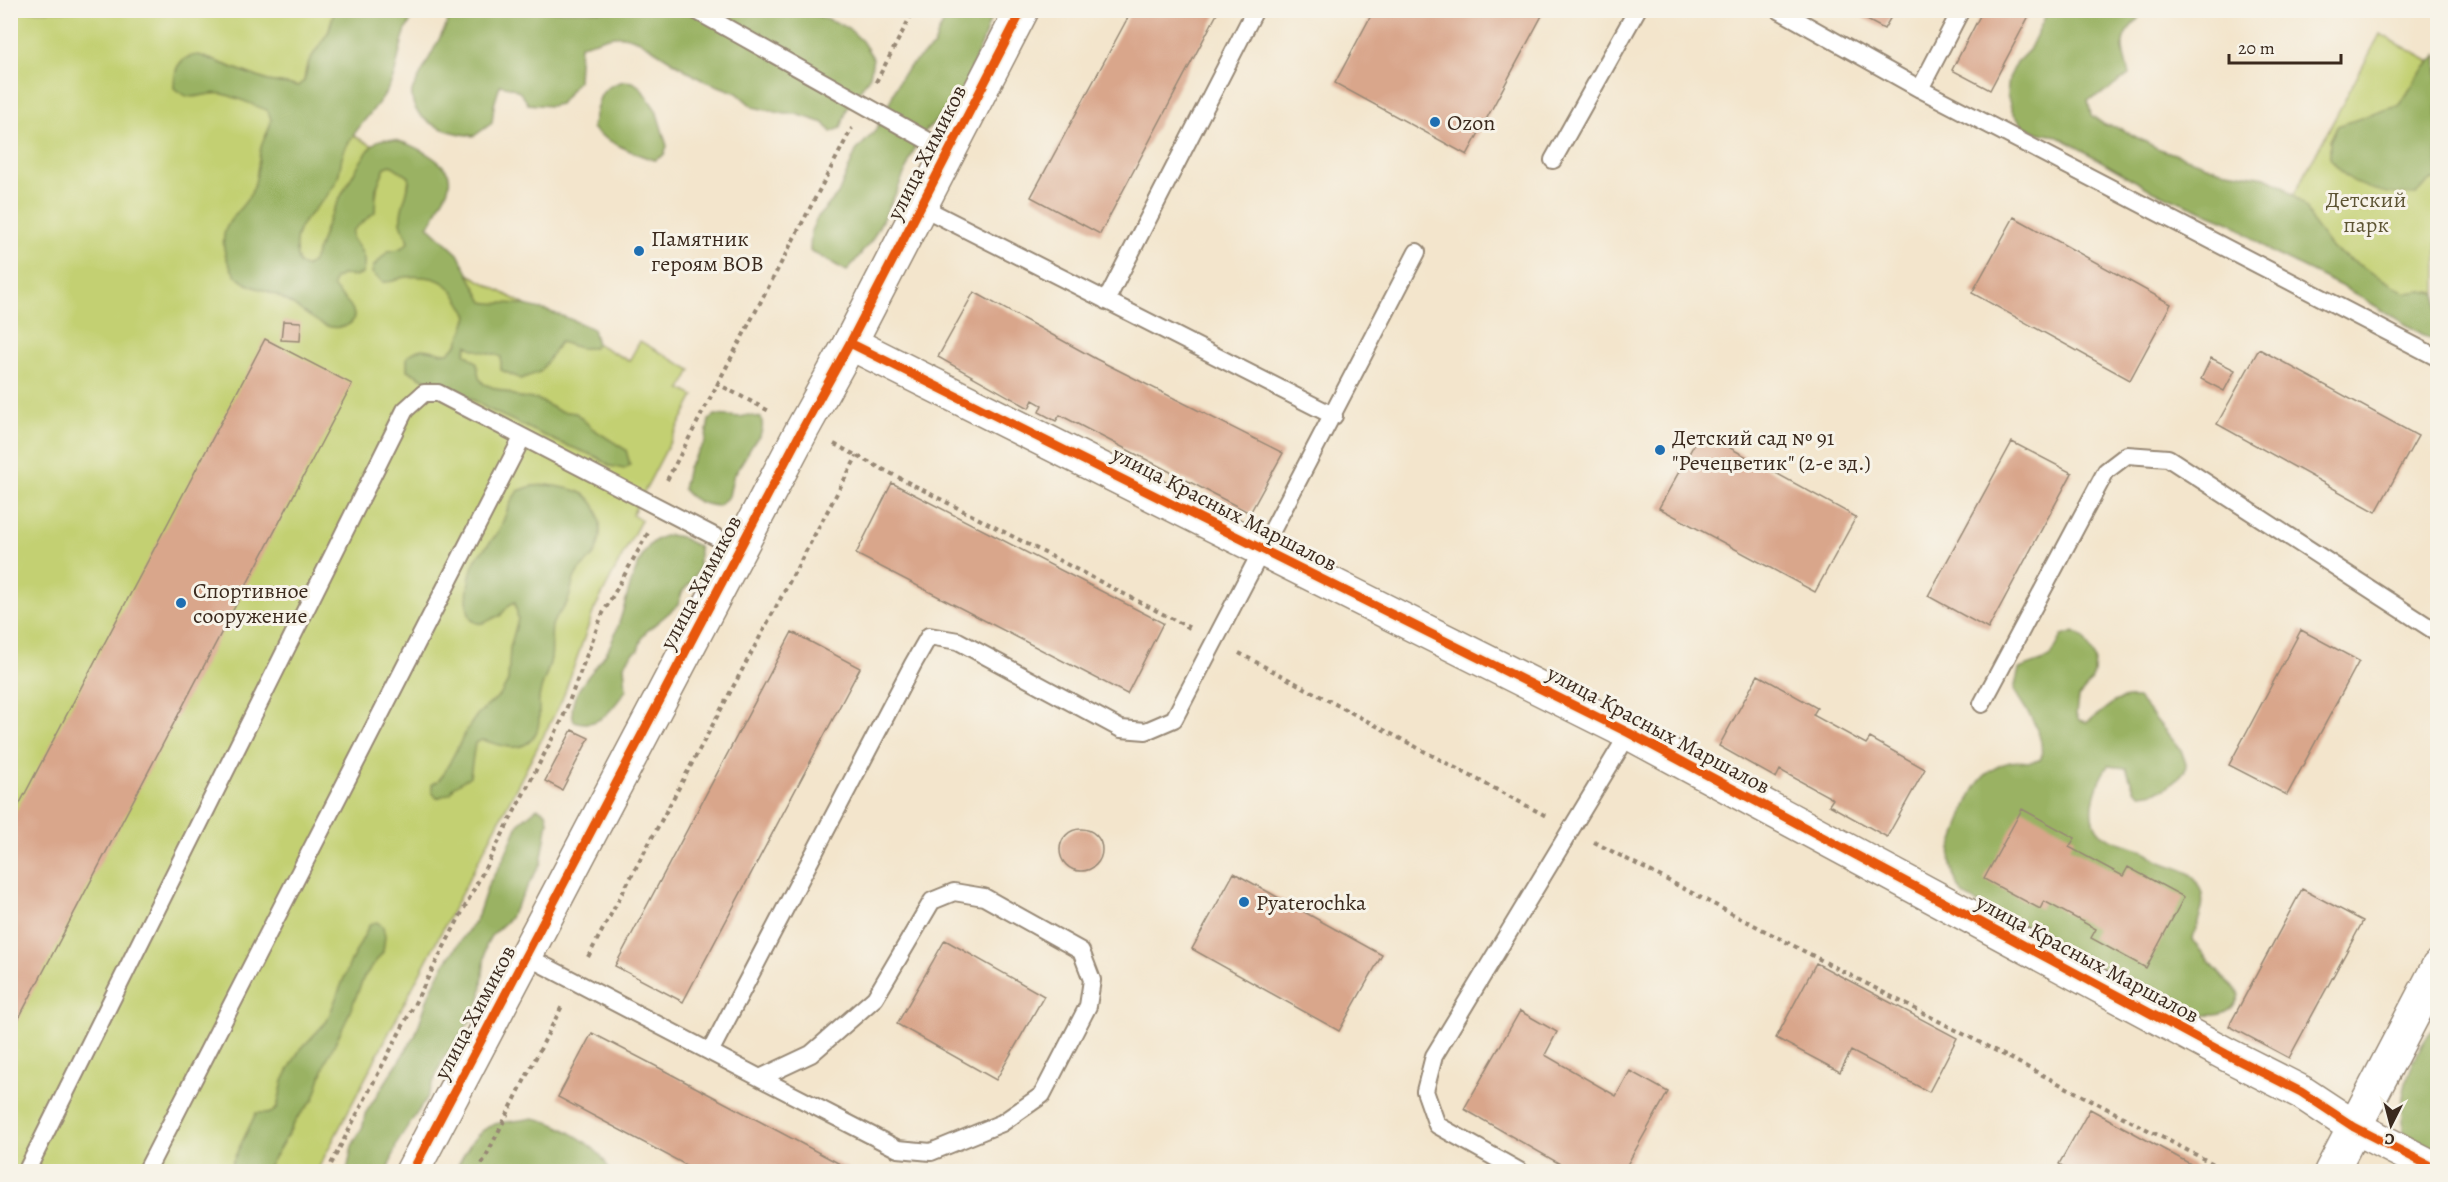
<svg xmlns="http://www.w3.org/2000/svg" width="2448" height="1182" viewBox="0 0 2448 1182" font-family="Alegreya,serif">
	<style>
		.green { fill: #c3d072; stroke: #7f7d48; stroke-width: 1.5 }
		.forest { fill: #9ab264; stroke: #6a6e41; stroke-width: 1.5 }
		.building { fill: #d9a68b }
		.lines { fill: none; stroke-linecap: round; stroke-linejoin: round }
		.lane-casing { stroke: #978875; stroke-width: 20 }
		.street-casing { stroke: #978875; stroke-width: 36 }
		.secondary-casing { stroke: #978875; stroke-width: 36 }
		.path { stroke: #978875; stroke-width: 4; stroke-dasharray: 4.5 4.5; stroke-linecap: butt }
		.lane { stroke: #fff; stroke-width: 16 }
		.street { stroke: #fff; stroke-width: 33 }
		.secondary { stroke: #fff; stroke-width: 33 }
		.cycleway-casing { stroke: #f7f3e8; stroke-width: 13 }
		.cycleway { stroke: #e8590c; stroke-width: 9 }
		.poi-dot { fill: #1f6fb2; stroke: #f7f3e8; stroke-width: 2 }
		.labels { text-anchor: middle; stroke-width: 6; stroke-linejoin: round; paint-order: stroke }
		.poi-label { font-size: 22px; fill: #3b2a1e; stroke: #f7f3e8; text-anchor: start }
		.street-label { font-size: 22px; fill: #3b2a1e; stroke: #f7f3e8 }
		.park-label { font-size: 22px; fill: #5d5433; stroke: #f7f3e8 }
	</style>
	<rect width="100%" height="100%" fill="#f7f3e8"/>
	<filter id="ink" filterUnits="userSpaceOnUse"><feTurbulence type="fractalNoise" baseFrequency=".0167" numOctaves="2"/><feDisplacementMap in="SourceGraphic" scale="12" xChannelSelector="R" yChannelSelector="G"/><feConvolveMatrix kernelMatrix="1 2 1 2 8 2 1 2 1" color-interpolation-filters="sRGB"/></filter>
	<filter id="wash" filterUnits="userSpaceOnUse"><feTurbulence type="fractalNoise" baseFrequency=".008" numOctaves="4" result="noise"/><feDisplacementMap in="SourceGraphic" scale="24" xChannelSelector="R" yChannelSelector="G"/><feGaussianBlur stdDeviation="1.35" result="paint"/><feColorMatrix in="noise" values="0 0 0 0 0 0 0 0 0 0 0 0 0 0 0 0 0 1.4 0 .05"/><feComposite in="paint" operator="in"/></filter>
	<g filter="url(#wash)">
		<rect width="100%" height="100%" fill="#f3e5cc"/>
		<!-- green -->
		<path class="green" d="M10 11H334L329 31 306 68 304 81 298 86 268 81 210 59 379 149 347 208 376 197 378 182 385 167 391 165 409 177 403 229 409 242 629 361 640 341 691 370 681 389 694 396 632 515 641 520 594 610 562 700 317 1171H11Z
			M2380 34 2437 65V334L2270 239Z"/>
		<!-- forest -->
		<path class="forest" d="M334 11H420C402 24 401 51 395 72 387 101 358 122 345 149 340 159 341 170 337 180 324 210 284 221 299 263L305 267 312 263C318 252 321 241 325 229 332 212 363 152 376 142 390 130 446 159 449 176 451 186 446 194 441 202 436 211 435 219 428 226L458 254 483 302C494 305 505 302 517 304 542 307 569 318 593 329L597 344 593 348H580L560 342 540 372 521 379 501 370V357C489 351 478 354 467 345L465 353 477 363 479 378 484 384 522 398 537 399 559 411 576 413 593 429 626 450 630 465 624 469 610 466 597 457 558 442 488 409 453 388 427 381 407 370V357C425 342 429 353 448 353L458 343 468 316C451 285 444 274 406 277 398 277 396 283 383 282L372 273 373 267 388 251C397 250 403 249 409 241 406 234 402 229 401 222 399 206 410 193 409 177L391 165 385 167 376 189 375 212 352 231V238C361 250 368 258 362 274L355 276 342 275 335 279 333 286C338 296 353 303 354 315 354 329 333 329 324 325 308 317 294 304 278 296 266 289 248 288 237 277 231 271 225 256 224 248 220 221 241 213 251 193 259 180 257 159 262 144 265 135 271 129 271 119L267 110C252 105 239 98 223 94 202 90 194 106 174 88 174 69 178 56 199 55L268 81 298 86 304 81 309 61 329 31Z
			M450 11H797L816 15 848 28 862 41 873 58 870 76 847 109 841 128 831 132 824 123 796 114H785L753 107 737 93 700 79 640 41C610 29 606 41 580 45L578 81 560 104 550 106 528 104C521 91 515 87 500 85L494 105 492 123 474 136C448 133 409 122 412 91L447 24Z
			M951 11H993L982 43 960 95 919 138 897 191 872 240 847 271 810 251 811 231 817 218 838 194 856 151 875 131 882 119 901 77 911 65 934 46 939 31Z
			M2048 11H2143C2139 19 2135 22 2129 29 2117 43 2126 59 2129 75L2102 94 2088 100 2091 115 2105 125 2119 128 2157 148 2221 170 2266 177 2284 186 2307 209 2313 224 2332 249 2406 293 2422 291 2437 293V340L2427 337 2347 289 2273 253 2230 222 2149 189 2058 136 2039 133 2022 125 2012 111 2007 95 2009 78 2017 62 2029 50Z
			M2437 55V179L2428 182 2416 195C2393 195 2365 191 2346 176 2340 171 2335 163 2330 158V141L2337 126 2400 105 2418 76Z
			M624 81 633 82 640 87 656 110 667 146 664 155 655 160C639 156 603 140 592 128 599 103 595 88 624 81Z
			M715 415 741 417 748 415 761 418C764 427 762 435 755 441L733 477 729 496 718 506C704 505 691 500 683 489L688 467 705 442 709 420Z
			M548 485C560 487 573 488 584 494 602 506 604 534 595 553 590 562 580 565 575 577 571 585 571 595 567 603 562 611 554 617 552 626 550 637 553 647 551 658 549 670 543 681 540 693 536 708 544 723 533 738 519 755 499 744 482 740L475 743 470 776 454 787 451 793 437 798 432 792V784L438 781 443 775 468 728 477 715 501 694 508 681 510 648 518 619 515 602 509 605 500 616C491 617 484 627 475 622 461 615 469 573 475 561 481 551 491 543 498 532 505 519 508 503 518 491L532 486Z
			M669 535 681 537 699 547V568L692 581 682 592 678 605 646 632 642 638 638 650 632 654 624 665 626 690C613 708 600 730 574 721 565 695 593 673 606 653 625 621 626 581 646 550 651 542 660 536 669 535Z
			M2074 632 2084 638 2095 659 2094 673 2091 682 2078 697 2076 714 2079 720 2086 722C2107 712 2111 695 2138 698L2181 750 2186 764 2185 770C2173 786 2161 793 2140 794L2134 789 2126 768 2108 766C2100 776 2095 791 2093 804 2089 842 2118 839 2144 851 2151 854 2156 861 2163 863 2183 871 2192 868 2201 891 2207 908 2195 924 2193 940 2201 952 2210 963 2220 974 2226 982 2235 985 2239 995 2231 1028 2185 1013 2163 1004L1963 895C1955 882 1948 865 1951 849 1965 815 1968 773 2010 762 2021 759 2031 765 2041 759 2045 729 2027 714 2014 690L2019 669 2050 658 2062 636Z
			M537 808 546 812 548 821 541 863 509 919 491 936 486 945 481 994 476 1013 443 1059 427 1098 397 1143 388 1171H347L352 1146 363 1126 365 1114 415 1036 430 992 445 963 477 918 488 885 501 864 519 823Z
			M377 922 383 927 385 936 383 952 364 977 346 1021 326 1061 314 1099 298 1117 266 1171H228L256 1113H271L277 1108 283 1081 289 1069 299 1051 327 1021 350 963 370 924Z
			M2437 1024V1150L2428 1147 2404 1132C2395 1098 2414 1050 2437 1024Z
			M533 1118C554 1121 585 1139 600 1155 604 1159 607 1166 610 1171H455C464 1154 474 1131 495 1124 506 1121 521 1121 533 1118Z"/>
		<g id="blocks">
			<!-- building -->
			<path class="building" d="M1132 10H1219L1100 234 1031 197Z
				M1374 10H1545L1467 155 1335 83Z
				M1867 10H1895L1884 29 1863 18Z
				M1983 10H2032L1990 90 1952 70Z
				M2014 217 2171 304 2130 380 1972 293Z
				M974 292 1096 359 1283 453 1250 513 1060 415 1056 421 1039 412 1042 405 1033 400 1029 408 938 357Z
				M283 321 301 322 300 341 281 340Z
				M265 339 352 384 10 1035V822Z
				M2259 349 2418 436 2376 512 2217 424Z
				M2211 358 2235 370 2224 391 2201 379Z
				M1701 432 1856 517 1815 592 1659 508Z
				M2012 442 2072 473 1988 629 1928 596Z
				M892 483 1163 623 1127 694 856 554Z
				M2301 630 2359 661 2287 795 2229 765Z
				M792 632 860 668 683 1002 615 966Z
				M1758 675 1817 708 1813 715 1866 744 1870 738 1925 769 1887 837 1829 805 1833 799 1780 770 1776 778 1719 746Z
				M572 730 589 738 562 790 545 781Z
				M2022 809 2075 838 2069 847 2123 876 2128 867 2184 897 2146 968 2091 938 2096 929 2044 901 2040 909 1984 879Z
				M1060 850a21 21 0 1 1 42 0a21 21 0 1 1-42 0Z
				M1234 873 1382 955 1339 1031 1192 949Z
				M2302 889 2363 921 2289 1058 2229 1026Z
				M945 940 1044 996 996 1080 897 1024Z
				M1816 963 1957 1038 1929 1092 1851 1051 1840 1072 1776 1038Z
				M1520 1011 1557 1032 1545 1055 1616 1096 1630 1071 1668 1092 1623 1172H1574L1464 1109Z
				M592 1033 648 1062 855 1172H699L558 1097Z
				M2090 1109 2205 1172H2072L2059 1164Z"/>
		</g>
	</g>
	<g filter="url(#ink)">
		<use href="#blocks" fill-opacity="0" stroke="#978875" stroke-width="1.5"/>
		<g class="lines">
			<!-- lane casing -->
			<g class="lane-casing">
				<path id="lane" d="M695 10 948 152
					M1779 10 1920 89 2438 358
					M1920 89 1961 10
					M1553 160 1637 10
					M920 206 1334 416
					M1106 301 1255 10
					M1982 704 2106 471 2127 455 2168 458 2438 633
					M526 956 760 1078 898 1149 931 1152 1002 1123 1042 1095 1088 1006 1092 980 1081 951 984 897 954 892 932 901 875 998 811 1054 760 1078
					M710 1052 913 664 929 636 958 641 1121 729 1146 731 1174 719 1417 252
					M26 1172 405 410 424 393H438L739 549
					M146 1172 522 438
					M1521 1172 1437 1125 1425 1091 1434 1056 1629 733"/>
			</g>
			<!-- street casing -->
			<g class="street-casing">
				<path id="street" d="M850 343 1629 733 2226 1054 2301 1092 2354 1127 2438 1170"/>
			</g>
			<!-- secondary casing -->
			<g class="secondary-casing">
				<path id="secondary" d="M412 1172 803 428 850 343 1022 10
					M2331 1172 2438 967"/>
			</g>
			<!-- path -->
			<path class="path" d="M876 82 914 10
				M716 383 771 412
				M834 444 1190 628
				M667 480 852 128
				M1239 653 1548 817
				M1594 842 2229 1172
				M588 957 857 456
				M327 1172 562 720 602 615 648 533
				M478 1172 562 1006"/>
			<!-- lane -->
			<use href="#lane" class="lane"/>
			<!-- street -->
			<use href="#street" class="street"/>
			<!-- secondary -->
			<use href="#secondary" class="secondary"/>
			<!-- cycleway casing -->
			<g class="cycleway-casing">
				<path id="cycleway" d="M850 343 1629 733 2226 1054 2301 1092 2354 1127 2438 1170
					M412 1172 803 428 850 343 1022 10"/>
			</g>
			<!-- cycleway -->
			<use href="#cycleway" class="cycleway"/>
		</g>
	</g>
	<!-- markers -->
	<g class="poi-dot">
		<circle cx="1435" cy="122" r="6"/>
		<circle cx="639" cy="251" r="6"/>
		<circle cx="1660" cy="450" r="6"/>
		<circle cx="181" cy="603" r="6"/>
		<circle cx="1244" cy="902" r="6"/>
	</g>
	<g class="labels">
		<!-- poi labels -->
		<g class="poi-label">
			<text x="1447" y="130">Ozon</text>
			<text x="651" y="246">Памятник<tspan x="651" dy="25">героям ВОВ</tspan></text>
			<text x="1672" y="445">Детский сад № 91<tspan x="1672" dy="25">"Речецветик" (2-е зд.)</tspan></text>
			<text x="193" y="598">Спортивное<tspan x="193" dy="25">сооружение</tspan></text>
			<text x="1256" y="910">Pyaterochka</text>
		</g>
		<!-- street labels -->
		<g class="street-label">
			<text transform="translate(926 152) rotate(-63)" y="8">улица Химиков</text>
			<text transform="translate(1225 508) rotate(27)" y="8">улица Красных Маршалов</text>
			<text transform="translate(700 582) rotate(-62)" y="8">улица Химиков</text>
			<text transform="translate(1659 729) rotate(28)" y="8">улица Красных Маршалов</text>
			<text transform="translate(2088 958) rotate(28)" y="8">улица Красных Маршалов</text>
			<text transform="translate(474 1012) rotate(-62)" y="8">улица Химиков</text>
		</g>
		<!-- park labels -->
		<g class="park-label">
			<text x="2366" y="207">Детский<tspan x="2366" dy="25">парк</tspan></text>
		</g>
	</g>
	<!-- margin -->
	<rect width="2448" height="1182" fill="none" stroke="#f7f3e8" stroke-width="36"/>
	<!-- north arrow -->
	<g transform="translate(2391 1125) rotate(186)" stroke="#f7f3e8" stroke-width="4.5" paint-order="stroke">
	<path d="M0-4.5L10 22L0 15L-10 22Z" fill="#3b2a1e"/>
	<text y="-9" font-size="16" font-weight="bold" text-anchor="middle" fill="#3b2a1e">С</text>
	</g>
	<!-- scale -->
	<path d="M2229 54v9h112v-9" fill="none" stroke="#3b2a1e" stroke-width="3"/>
	<text x="2238" y="54" font-size="18" fill="#3b2a1e" stroke="#f7f3e8" stroke-width="4.5" paint-order="stroke">20 m</text>
</svg>
